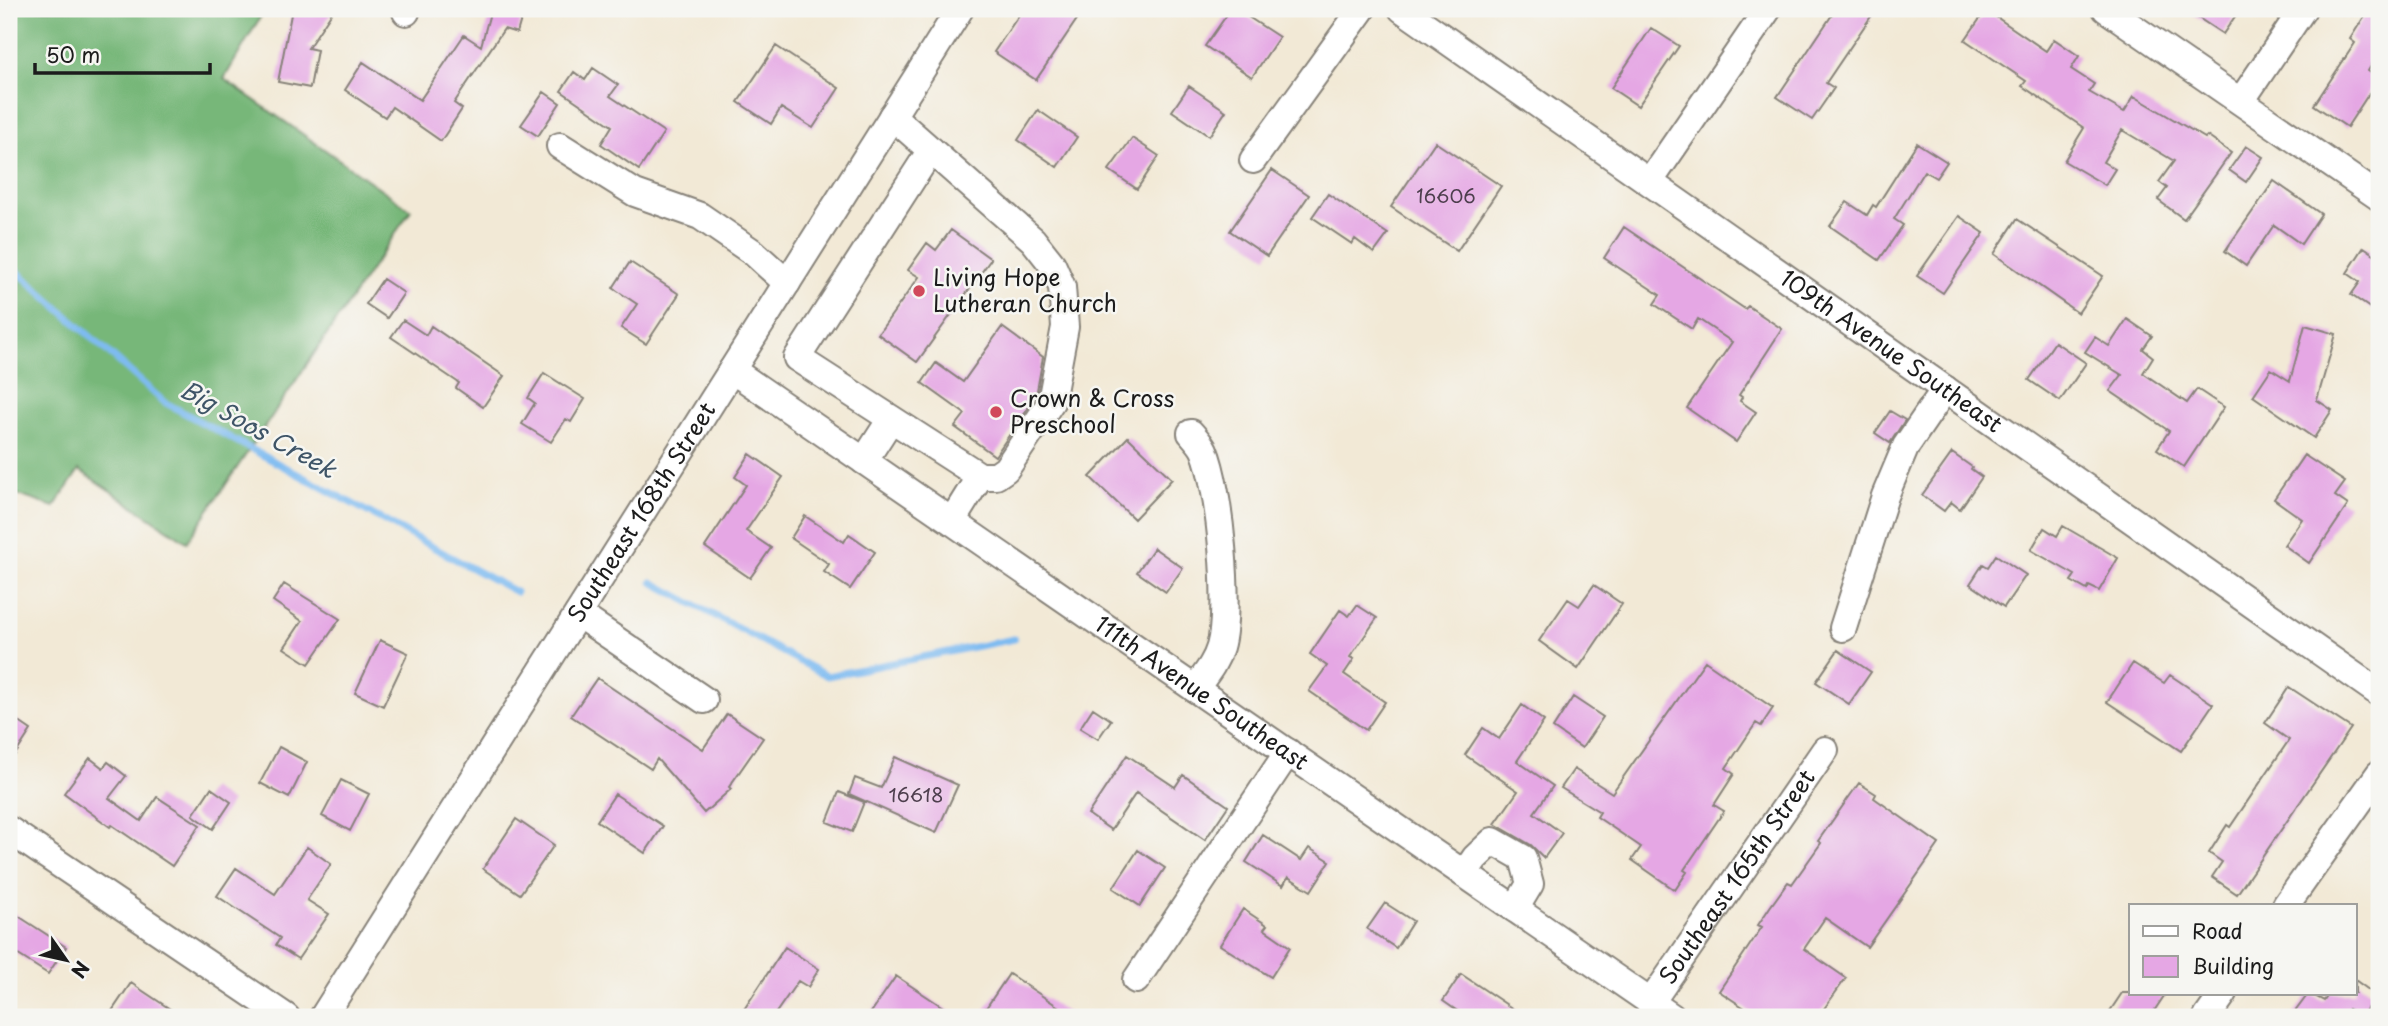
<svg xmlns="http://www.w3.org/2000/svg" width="2388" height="1026" viewBox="0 0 2388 1026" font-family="'Playpen Sans',sans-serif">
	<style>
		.forest { fill: #77b779; stroke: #4a6a4a; stroke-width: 2 }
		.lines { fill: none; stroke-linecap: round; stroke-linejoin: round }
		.stream { stroke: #7ebbf1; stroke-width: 7 }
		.building { fill: #e5a7e4 }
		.minor-casing { stroke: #878279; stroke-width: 30 }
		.minor { stroke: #fff; stroke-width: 26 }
		.poi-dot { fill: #d1495b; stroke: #f6f6f2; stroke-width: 2.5 }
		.labels { text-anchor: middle; stroke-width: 5; stroke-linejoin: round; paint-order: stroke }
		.number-label { font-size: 19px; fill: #4e3f4e }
		.poi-label { font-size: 23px; fill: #1c1c1c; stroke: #f6f6f2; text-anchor: start }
		.street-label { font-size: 23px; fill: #1c1c1c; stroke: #f6f6f2 }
		.water-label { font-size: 24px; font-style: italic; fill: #3e5467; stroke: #f6f6f2 }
	</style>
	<rect width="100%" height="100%" fill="#f6f6f2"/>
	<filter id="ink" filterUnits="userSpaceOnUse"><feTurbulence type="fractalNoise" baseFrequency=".0143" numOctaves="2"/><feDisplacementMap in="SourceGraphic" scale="14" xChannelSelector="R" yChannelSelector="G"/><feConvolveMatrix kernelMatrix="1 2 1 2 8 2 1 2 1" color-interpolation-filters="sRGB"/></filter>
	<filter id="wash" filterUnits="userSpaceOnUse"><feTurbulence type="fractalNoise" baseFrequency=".00686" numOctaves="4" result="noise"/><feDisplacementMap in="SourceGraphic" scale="28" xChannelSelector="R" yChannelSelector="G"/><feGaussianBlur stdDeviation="1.57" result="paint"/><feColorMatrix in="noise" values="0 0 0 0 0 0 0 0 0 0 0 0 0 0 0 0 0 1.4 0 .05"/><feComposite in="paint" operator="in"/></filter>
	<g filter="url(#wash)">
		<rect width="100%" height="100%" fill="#f2e9d6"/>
		<!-- forest -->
		<path class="forest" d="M9 9H265L224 79 411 210 187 542 79 470 54 507 9 492Z"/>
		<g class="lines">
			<!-- stream -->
			<path class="stream" d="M9 264 164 402 516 592
				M652 582 827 676 1014 639"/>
		</g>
		<g id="blocks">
			<!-- building -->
			<path class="building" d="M292 9H334L308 48 317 50 310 88 278 82Z
				M491 9H524L517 33 504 29 454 103 462 109 441 141 392 107 385 117 345 90 363 62 420 100 464 35 481 46Z
				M1023 9H1084L1036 80 994 52Z
				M1231 9H1236L1279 37 1252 77 1205 46Z
				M1836 9H1876L1826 83 1834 88 1812 120 1777 97Z
				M2185 9H2240L2223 34Z
				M2369 9H2379V53L2368 71 2379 78 2347 127 2314 105 2355 43 2350 39Z
				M1986 10 2046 51 2054 39 2079 56 2071 69 2094 84 2089 92 2124 112 2134 96 2205 138 2207 136 2231 153 2184 219 2158 200 2167 188 2159 182 2174 161 2122 130 2103 162 2115 169 2105 185 2064 161 2084 128 2022 86 2026 81 1965 40Z
				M1651 28 1679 46 1638 106 1611 88Z
				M776 46 839 88 813 128 781 108 771 124 738 102Z
				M593 68 618 85 610 96 664 132 639 170 601 144 612 126 561 91 574 72 585 80Z
				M1189 86 1226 111 1209 136 1172 111Z
				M544 92 560 103 538 136 521 125Z
				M1038 110 1077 137 1057 167 1018 140Z
				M1132 138 1159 156 1137 189 1109 170Z
				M1435 142 1501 186 1457 251 1391 207Z
				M1917 143 1947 162 1936 178 1924 171 1894 219 1903 225 1879 260 1830 226 1847 202 1867 215 1873 205 1876 207Z
				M2246 146 2263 157 2246 182 2229 170Z
				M1272 170 1309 195 1267 256 1230 231Z
				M2274 181 2321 214 2301 244 2274 225 2246 266 2225 251Z
				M1328 194 1388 234 1374 253 1355 239 1352 244 1312 217Z
				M1959 216 1984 233 1943 293 1917 276Z
				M2017 219 2103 276 2078 313 1994 254Z
				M1624 227 1745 309 1748 306 1782 329 1739 395 1742 397 1740 401 1756 412 1736 442 1687 408 1732 342 1698 319 1692 329 1654 304 1660 295 1604 258Z
				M951 230 991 259 917 362 878 334 919 277 908 270 927 243 936 250Z
				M2364 247 2377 256 2379 254V314L2351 295 2360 282 2347 273Z
				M630 262 679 294 646 344 621 328 637 304 613 288Z
				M383 279 404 293 387 318 366 304Z
				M2127 319 2152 336 2143 349 2153 357 2143 373 2187 403 2197 389 2224 407 2184 467 2157 449 2169 431 2110 391 2122 375 2085 352 2095 337 2109 346Z
				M403 320 426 335 431 326 504 376 483 407 456 388 459 383 391 337Z
				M2305 325 2336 334 2317 400 2332 410 2314 438 2253 396 2271 369 2290 381Z
				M1002 327 1043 357 1036 396 995 456 955 427 965 414 922 383 936 363 963 382Z
				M2055 342 2086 363 2060 401 2029 380Z
				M544 373 585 399 571 422 566 419 551 442 522 424 535 403 528 398Z
				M1890 411 1905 420 1890 443 1875 433Z
				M1128 437 1172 479 1134 519 1090 477Z
				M1952 453 1972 467 1971 469 1982 477 1960 509 1951 502 1944 511 1922 495Z
				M750 454 783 477 746 531 771 548 750 578 705 547 746 485 735 477Z
				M2304 455 2345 482 2335 496 2348 505 2309 563 2284 545 2302 519 2274 499Z
				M805 516 844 542 849 534 875 552 850 589 824 572 829 564 791 538Z
				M2063 526 2118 558 2099 591 2089 586 2087 590 2071 581 2075 575 2031 550 2044 528 2057 536Z
				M1154 548 1183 568 1166 592 1137 572Z
				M1996 555 2026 575 2004 607 1970 584 1983 564 1988 567Z
				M284 584 340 619 309 664 284 648 302 621 273 601Z
				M1594 585 1622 604 1578 669 1539 641 1568 599 1579 606Z
				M1357 605 1377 618 1350 657 1354 659 1344 674 1385 702 1366 730 1309 691 1327 666 1310 654 1340 610 1349 616Z
				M380 640 408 653 383 706 355 693Z
				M1838 650 1871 672 1849 704 1816 682Z
				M1705 661 1773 708 1761 726 1756 723 1726 768 1734 774 1714 805 1724 811 1684 870 1687 872 1675 890 1632 860 1641 847 1597 817 1600 812 1561 788 1574 769 1612 793Z
				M2133 663 2164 683 2170 675 2213 704 2181 751 2107 702Z
				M597 678 703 749 727 714 763 738 729 787 731 789 704 813 657 759 651 769 571 716Z
				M2289 687 2351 728 2237 894 2212 877 2222 862 2209 853 2227 825 2230 827 2289 740 2265 723Z
				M1573 697 1603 717 1582 748 1553 728Z
				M1522 705 1544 721 1517 761 1553 786 1534 813 1562 833 1544 858 1531 845 1495 824 1518 791 1465 755 1483 728 1499 739Z
				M1093 708 1111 720 1098 739 1080 728Z
				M9 715 31 730 9 764Z
				M279 747 307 762 289 798 260 783Z
				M1127 755 1175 787 1183 775 1228 806 1205 840 1136 793 1111 830 1088 814Z
				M895 757 958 785 936 833 849 794 855 778 881 788Z
				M90 758 103 768 108 762 126 776 109 798 141 821 157 797 200 825 172 866 112 825 110 827 64 793Z
				M341 780 369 794 350 831 322 816Z
				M1859 783 1876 794 1874 798 1939 844 1867 947 1825 918 1804 949 1846 978 1818 1017H1758L1719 991 1762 927 1758 925 1770 907 1788 882 1792 884 1821 843 1818 841Z
				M211 788 231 802 213 829 193 815Z
				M839 792 864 802 852 832 827 822Z
				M615 794 663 826 645 853 597 821Z
				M516 819 554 845 520 894 483 869Z
				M1263 835 1301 860 1309 848 1330 861 1311 891 1288 877 1283 886 1246 862Z
				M307 847 331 864 307 900 329 914 298 959 276 945 280 938 217 896 236 868 275 894Z
				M1138 850 1165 868 1140 906 1113 888Z
				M1385 903 1413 921 1396 948 1367 929Z
				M1243 909 1267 925 1264 929 1290 947 1271 977 1220 945Z
				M9 910 66 947 48 974 9 949Z
				M785 947 819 969 808 987 798 981 773 1017H739Z
				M1009 974 1074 1017H980Z
				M1461 974 1525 1017H1466L1443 1001Z
				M896 976 958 1017H868Z
				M2355 980 2373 993H2378L2361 1017H2355V1013L2348 1009 2344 1015 2347 1017H2291L2309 993 2324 1001 2328 995 2326 993H2355Z
				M131 983 182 1017H122L112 1011Z
				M2122 993H2166L2150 1017H2106Z"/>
		</g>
	</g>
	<g filter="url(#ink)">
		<use href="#blocks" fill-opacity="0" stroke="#878279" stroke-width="2"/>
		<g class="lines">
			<!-- minor casing -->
			<g class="minor-casing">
				<g id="minor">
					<path id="s1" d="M1402 9 2379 693"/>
					<path d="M2106 9 2379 197"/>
					<path d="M406 12V9"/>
					<path d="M2241 101 2303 9"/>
					<path d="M892 116 1033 240 1052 264 1062 287 1065 327 1051 402 1006 469 996 476H980"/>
					<path d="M560 146 635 193 700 216 754 253 787 283"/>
					<path d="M931 150 797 358 980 476 952 521"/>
					<path d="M1253 160 1362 9"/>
					<path d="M1650 181 1768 9"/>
					<path id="s2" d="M732 370 1672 1017"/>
					<path d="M1191 433C1196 439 1201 444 1204 450 1220 488 1231 608 1220 647 1215 664 1205 675 1195 689"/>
					<path d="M864 461 891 419"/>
					<path d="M578 614 704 700"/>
					<path d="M1843 628 1885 496 1906 446 1945 389"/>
					<path d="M9 830 286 1017"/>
					<path d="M1464 874 1475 858 1493 841 1523 858 1530 884 1515 909"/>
					<path d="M2286 905 2379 774"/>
					<path d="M1136 980 1288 752"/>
					<path id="s3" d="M1651 1002 1825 750"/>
					<path id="s4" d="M323 1017 960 9"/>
					<path d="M2207 1017 2224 993"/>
				</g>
			</g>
			<!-- minor -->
			<use href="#minor" class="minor"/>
		</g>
	</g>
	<!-- markers -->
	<g class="poi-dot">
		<circle cx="919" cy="291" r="7"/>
		<circle cx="996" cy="412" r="7"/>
	</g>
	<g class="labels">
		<!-- number labels -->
		<g class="number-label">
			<text x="1446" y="203">16606</text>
			<text x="916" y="802">16618</text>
		</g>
		<!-- poi labels -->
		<g class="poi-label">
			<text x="933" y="286">Living Hope<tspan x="933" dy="26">Lutheran Church</tspan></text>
			<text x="1010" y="407">Crown &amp; Cross<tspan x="1010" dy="26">Preschool</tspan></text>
		</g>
		<!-- street labels -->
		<g class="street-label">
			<text dy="8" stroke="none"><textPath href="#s1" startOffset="597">109th Avenue Southeast</textPath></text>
			<text dy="8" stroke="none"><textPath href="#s4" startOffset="597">Southeast 168th Street</textPath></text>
			<text dy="8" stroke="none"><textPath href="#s2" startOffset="570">111th Avenue Southeast</textPath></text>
			<text dy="8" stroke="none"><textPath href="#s3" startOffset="152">Southeast 165th Street</textPath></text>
		</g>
		<!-- water labels -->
		<g class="water-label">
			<text transform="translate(258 430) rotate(29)" y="8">Big Soos Creek</text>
		</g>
	</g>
	<!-- margin -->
	<rect width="2388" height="1026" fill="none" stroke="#f6f6f2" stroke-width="35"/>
	<!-- legend -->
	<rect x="2129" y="904" width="228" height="91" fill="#f6f6f2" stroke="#9f9f9c" stroke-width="2"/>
	<rect x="2143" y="926" width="35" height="10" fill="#ffffff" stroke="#9f9f9c" stroke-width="2"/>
	<text x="2192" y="939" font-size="21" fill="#1c1c1c">Road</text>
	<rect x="2143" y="956" width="35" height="21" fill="#e5a7e4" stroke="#9f9f9c" stroke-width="2"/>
	<text x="2192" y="974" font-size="21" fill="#1c1c1c">Building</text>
	<!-- north arrow -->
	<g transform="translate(66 960) rotate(124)" stroke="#f6f6f2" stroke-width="5" paint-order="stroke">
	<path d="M0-5L12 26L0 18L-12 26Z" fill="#1c1c1c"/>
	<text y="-10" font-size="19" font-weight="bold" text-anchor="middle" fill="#1c1c1c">N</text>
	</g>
	<!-- scale -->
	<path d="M35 63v10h175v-10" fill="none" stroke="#1c1c1c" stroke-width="3.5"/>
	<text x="46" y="63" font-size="21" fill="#1c1c1c" stroke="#f6f6f2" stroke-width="5" paint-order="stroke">50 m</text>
</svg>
